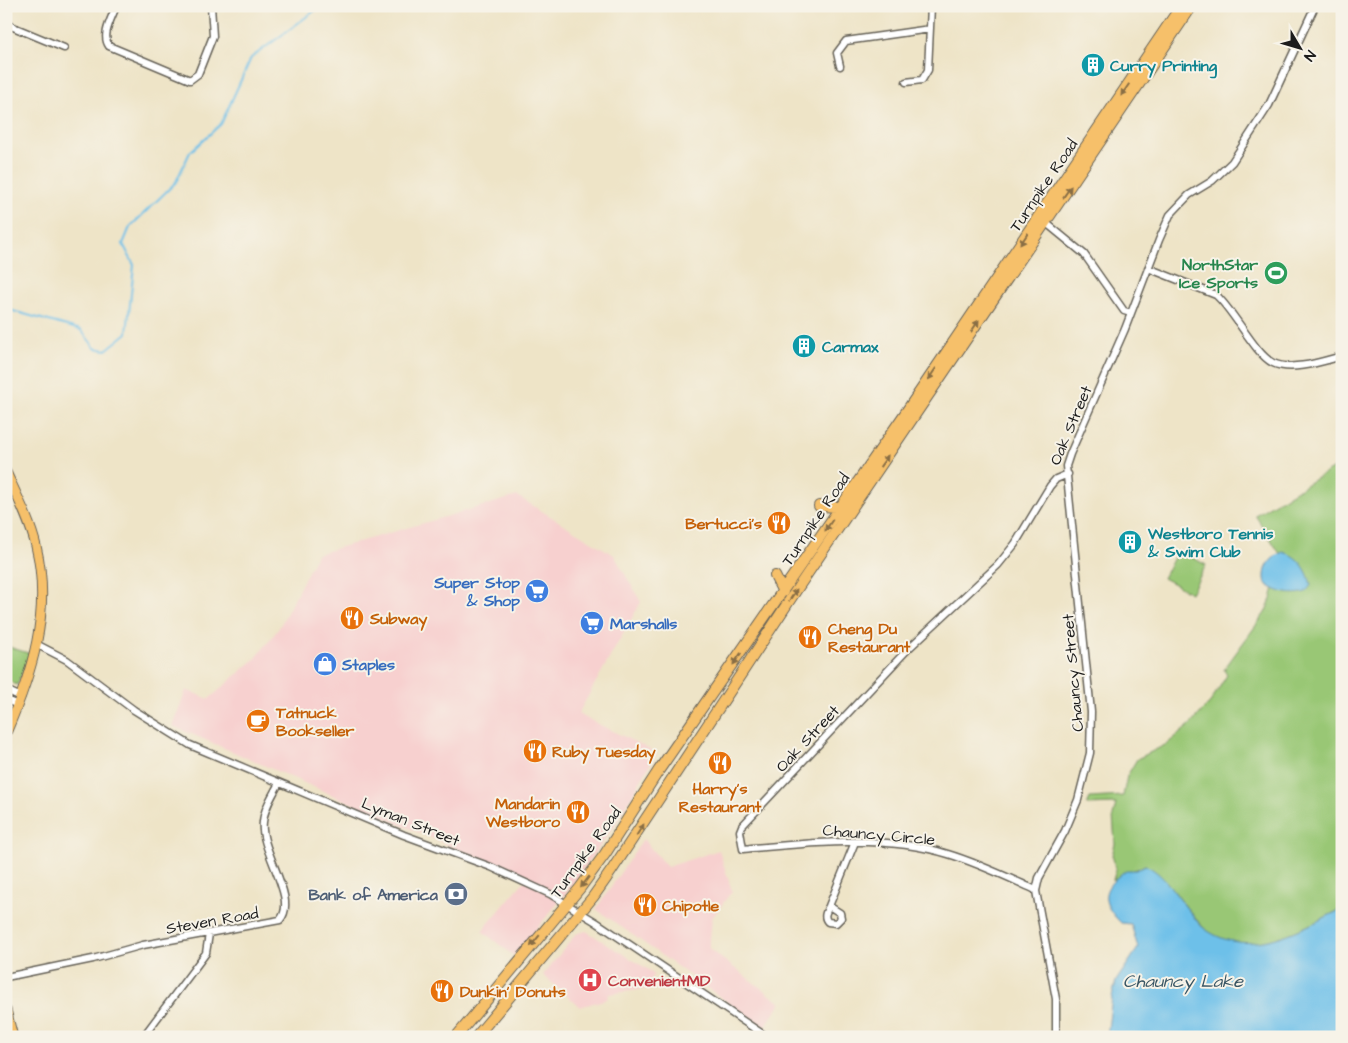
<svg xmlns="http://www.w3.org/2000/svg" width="1348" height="1043" viewBox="0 0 1348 1043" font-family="'Architects Daughter',sans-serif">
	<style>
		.built { fill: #f7d0cf }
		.green { fill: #99c775; stroke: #5a7248 }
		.water { fill: #6dc0e9; stroke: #446e82 }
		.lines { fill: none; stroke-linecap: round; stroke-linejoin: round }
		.stream { stroke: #6dc0e9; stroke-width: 2 }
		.minor-casing { stroke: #666258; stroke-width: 9 }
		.major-casing { stroke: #666258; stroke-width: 11 }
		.highway-casing { stroke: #666258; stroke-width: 12 }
		.minor { stroke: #fff; stroke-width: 6 }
		.major { stroke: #f6c06b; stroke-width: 9 }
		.highway { stroke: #f6c06b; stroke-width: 10 }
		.oneway { fill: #896e44 }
		.labels { text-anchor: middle; stroke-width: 4; stroke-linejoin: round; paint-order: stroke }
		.culture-label { font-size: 16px; font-weight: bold; fill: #0d838f; stroke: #f7f3e8; text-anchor: start }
		.street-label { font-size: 16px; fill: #1c1c1c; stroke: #f7f3e8 }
		.leisure-label { font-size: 16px; font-weight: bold; fill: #27864d; stroke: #f7f3e8; text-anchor: end }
		.food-label { font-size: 16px; font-weight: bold; fill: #c56008; stroke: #f7f3e8; text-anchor: start }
		.shop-label { font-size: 16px; font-weight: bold; fill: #366cbe; stroke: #f7f3e8; text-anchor: start }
		.service-label { font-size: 16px; font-weight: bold; fill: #4e5e75; stroke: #f7f3e8; text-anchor: end }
		.health-label { font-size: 16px; font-weight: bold; fill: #be3a42; stroke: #f7f3e8; text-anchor: start }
		.water-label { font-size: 18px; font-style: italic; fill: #385564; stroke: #f7f3e8 }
	</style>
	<rect width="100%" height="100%" fill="#f7f3e8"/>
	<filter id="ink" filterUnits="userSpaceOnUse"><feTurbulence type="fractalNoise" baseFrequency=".02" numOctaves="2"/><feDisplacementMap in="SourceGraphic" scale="10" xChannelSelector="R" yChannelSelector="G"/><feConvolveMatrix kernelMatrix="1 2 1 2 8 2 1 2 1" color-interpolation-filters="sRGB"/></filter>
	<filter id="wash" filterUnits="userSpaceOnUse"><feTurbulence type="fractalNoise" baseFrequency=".0096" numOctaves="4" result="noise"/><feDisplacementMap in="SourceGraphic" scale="20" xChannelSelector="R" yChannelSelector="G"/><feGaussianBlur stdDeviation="1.12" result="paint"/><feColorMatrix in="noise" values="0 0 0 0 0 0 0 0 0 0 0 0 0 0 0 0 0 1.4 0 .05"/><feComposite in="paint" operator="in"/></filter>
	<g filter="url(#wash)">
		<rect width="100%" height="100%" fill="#eee4c7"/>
		<!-- built -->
		<path class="built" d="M517 496 614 555 641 602 578 714 657 753 614 826 567 892 514 956 482 931 526 879 173 726 186 690 209 699 256 658 279 628 317 554Z
			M643 839 667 867 719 850 732 891 712 918 709 949 781 1003 764 1028 596 909Z
			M586 931 649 970 654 975 645 989 609 994 607 999 580 1007 543 975 576 934Z"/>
		<!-- green -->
		<path class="green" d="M1342 463V909C1304 927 1241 966 1203 927 1189 913 1179 896 1166 882 1160 876 1152 871 1145 865 1131 873 1128 869 1113 880L1116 869 1112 855 1115 844 1113 816 1116 804 1087 805 1090 798 1123 796 1127 776 1137 759 1167 744 1191 724 1211 701 1227 675 1224 670 1227 665 1265 613 1271 599 1282 557 1255 515Z
			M1178 550 1206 565 1191 593 1163 578Z
			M6 646 31 654 17 685 6 680Z"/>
		<!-- water -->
		<path class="water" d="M1283 552C1299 556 1308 570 1311 585L1306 592C1293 596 1277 593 1266 584 1262 570 1270 557 1283 552Z
			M1145 865C1162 872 1174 892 1185 906 1192 914 1198 924 1205 929 1250 961 1300 929 1342 909V1037H1107L1112 997 1116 981 1138 948 1131 924 1121 923C1098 900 1102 888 1126 870H1136Z"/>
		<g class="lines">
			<!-- stream -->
			<path class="stream" d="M6 309 81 330 95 348 106 350 127 333 134 265 123 244 130 227 176 182 190 152 221 124 251 58 321 6"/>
		</g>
	</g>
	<g filter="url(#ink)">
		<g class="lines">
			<!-- minor casing -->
			<g class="minor-casing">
				<path id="minor" d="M116 6C112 18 101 35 109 46L190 80 198 74 213 36 211 6
					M6 24 64 48
					M840 66 837 53 846 41 930 29
					M906 82 922 80 928 70 931 6
					M1045 222 1084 254 1124 311 1131 313
					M1148 268 1216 295C1234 311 1255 354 1273 363 1292 372 1323 361 1342 356
					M38 645 67 660 134 710 190 745 404 835 491 867 550 894 596 922 767 1037
					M6 690 21 697
					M6 700 18 705
					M1036 890C1007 877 978 863 948 854 885 834 808 843 743 849L740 831 742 826 908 649 998 565 1015 544 1050 486 1056 479 1068 474
					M829 906 840 913 841 918 836 923 828 922C823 917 826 912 829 906L855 842
					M6 977 93 959 143 945 280 920C299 899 259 850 263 822 264 808 273 795 279 783
					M143 1037 206 953 209 934
					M1056 1037V999L1036 891 1039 878 1065 831 1078 800 1090 753 1091 712 1066 466 1070 454 1125 329 1159 240 1170 215 1189 195 1212 181 1232 162 1269 105 1315 6"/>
			</g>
			<!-- major casing -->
			<g class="major-casing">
				<path id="major" d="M6 472C17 496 30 521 36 546 52 612 32 673 6 733
					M6 1010 13 1037"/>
			</g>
			<!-- highway casing -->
			<g class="highway-casing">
				<path id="highway" d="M819 506 841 507
					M775 576 783 592
					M456 1037 580 888 605 854 659 770 902 418 1181 6
					M476 1037 593 897 612 870 799 586 1192 6"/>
			</g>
			<!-- minor -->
			<use href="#minor" class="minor"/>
			<!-- major -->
			<use href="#major" class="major"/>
			<!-- highway -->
			<use href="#highway" class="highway"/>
		</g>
		<!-- one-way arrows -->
		<defs><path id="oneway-solid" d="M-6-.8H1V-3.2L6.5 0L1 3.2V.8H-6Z" transform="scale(1.25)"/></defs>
		<g class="oneway">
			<use href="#oneway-solid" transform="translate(1125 90) rotate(124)"/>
			<use href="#oneway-solid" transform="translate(1067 192) rotate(-55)"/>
			<use href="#oneway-solid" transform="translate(1024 239) rotate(124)"/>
			<use href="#oneway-solid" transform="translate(975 326) rotate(-56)"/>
			<use href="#oneway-solid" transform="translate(932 374) rotate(124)"/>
			<use href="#oneway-solid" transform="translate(884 461) rotate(-55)"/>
			<use href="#oneway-solid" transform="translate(829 525) rotate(124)"/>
			<use href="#oneway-solid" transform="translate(793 595) rotate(-57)"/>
			<use href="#oneway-solid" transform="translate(737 659) rotate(124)"/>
			<use href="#oneway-solid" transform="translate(640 830) rotate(-57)"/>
			<use href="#oneway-solid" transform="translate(585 882) rotate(127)"/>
			<use href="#oneway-solid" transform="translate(535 941) rotate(129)"/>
		</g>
	</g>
	<!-- icons -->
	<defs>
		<g id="building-disc" transform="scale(1.25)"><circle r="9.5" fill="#0f9aa8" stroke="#f7f3e8"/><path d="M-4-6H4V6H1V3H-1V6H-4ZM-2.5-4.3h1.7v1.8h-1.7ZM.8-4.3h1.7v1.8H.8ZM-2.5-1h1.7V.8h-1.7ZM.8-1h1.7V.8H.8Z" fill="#fff"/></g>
		<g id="stadium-disc" transform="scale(1.25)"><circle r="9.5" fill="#2e9e5b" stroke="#f7f3e8"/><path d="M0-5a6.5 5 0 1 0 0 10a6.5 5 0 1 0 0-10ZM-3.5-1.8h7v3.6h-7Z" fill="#fff"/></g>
		<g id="restaurant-disc" transform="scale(1.25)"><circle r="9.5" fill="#e8710a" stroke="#f7f3e8"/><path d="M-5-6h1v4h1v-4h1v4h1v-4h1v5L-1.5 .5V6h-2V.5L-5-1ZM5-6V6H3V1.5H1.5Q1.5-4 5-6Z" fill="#fff"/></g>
		<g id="supermarket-disc" transform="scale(1.25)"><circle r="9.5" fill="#3f7fe0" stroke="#f7f3e8"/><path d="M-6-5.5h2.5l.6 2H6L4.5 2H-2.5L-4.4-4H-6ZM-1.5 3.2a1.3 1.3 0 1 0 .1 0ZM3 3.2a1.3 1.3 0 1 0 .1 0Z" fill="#fff"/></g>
		<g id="shop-disc" transform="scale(1.25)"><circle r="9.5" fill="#3f7fe0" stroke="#f7f3e8"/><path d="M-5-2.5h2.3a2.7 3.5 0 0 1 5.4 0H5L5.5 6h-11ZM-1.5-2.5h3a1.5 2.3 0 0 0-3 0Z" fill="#fff"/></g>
		<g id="cafe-disc" transform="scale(1.25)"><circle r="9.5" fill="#e8710a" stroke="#f7f3e8"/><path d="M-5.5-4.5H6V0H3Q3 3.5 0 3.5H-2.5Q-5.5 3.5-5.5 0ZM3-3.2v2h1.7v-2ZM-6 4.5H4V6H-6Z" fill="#fff"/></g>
		<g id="bank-disc" transform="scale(1.25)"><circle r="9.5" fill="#5c6f8a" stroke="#f7f3e8"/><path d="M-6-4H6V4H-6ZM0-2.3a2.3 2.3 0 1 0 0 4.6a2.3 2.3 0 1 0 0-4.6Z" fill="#fff"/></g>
		<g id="hospital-disc" transform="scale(1.25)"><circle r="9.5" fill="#e0444e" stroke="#f7f3e8"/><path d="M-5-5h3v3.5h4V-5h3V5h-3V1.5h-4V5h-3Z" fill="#fff"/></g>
	</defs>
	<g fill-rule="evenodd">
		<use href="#building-disc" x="1093" y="65"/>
		<use href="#stadium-disc" x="1276" y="273"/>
		<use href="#building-disc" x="804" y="346"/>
		<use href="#restaurant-disc" x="779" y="523"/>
		<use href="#building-disc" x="1130" y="542"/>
		<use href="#supermarket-disc" x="537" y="591"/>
		<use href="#restaurant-disc" x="352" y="618"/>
		<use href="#supermarket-disc" x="592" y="623"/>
		<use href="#restaurant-disc" x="810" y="637"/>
		<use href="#shop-disc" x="325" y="664"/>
		<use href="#cafe-disc" x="258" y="721"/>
		<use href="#restaurant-disc" x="535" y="751"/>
		<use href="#restaurant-disc" x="720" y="763"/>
		<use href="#restaurant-disc" x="578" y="812"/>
		<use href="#bank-disc" x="456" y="894"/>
		<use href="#restaurant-disc" x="645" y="905"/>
		<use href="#hospital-disc" x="590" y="980"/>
		<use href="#restaurant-disc" x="442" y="991"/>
	</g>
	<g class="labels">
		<!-- culture labels -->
		<g class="culture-label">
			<text x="1110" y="71">Curry Printing</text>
			<text x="822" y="352">Carmax</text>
			<text x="1148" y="539">Westboro Tennis<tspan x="1148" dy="18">&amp; Swim Club</tspan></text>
		</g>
		<!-- street labels -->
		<g class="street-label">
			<text transform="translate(1043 185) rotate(-56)" y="6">Turnpike Road</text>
			<text transform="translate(1070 425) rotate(-67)" y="6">Oak Street</text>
			<text transform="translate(815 519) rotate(-56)" y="6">Turnpike Road</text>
			<text transform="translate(1072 673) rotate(-95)" y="6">Chauncy Street</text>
			<text transform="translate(807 738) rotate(-47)" y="6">Oak Street</text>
			<text transform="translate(411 821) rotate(22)" y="6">Lyman Street</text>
			<text transform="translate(879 834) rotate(5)" y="6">Chauncy Circle</text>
			<text transform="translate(585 852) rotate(-54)" y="6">Turnpike Road</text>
			<text transform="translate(212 920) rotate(-10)" y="6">Steven Road</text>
		</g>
		<!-- leisure labels -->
		<g class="leisure-label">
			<text x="1258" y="270">NorthStar<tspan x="1258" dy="18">Ice Sports</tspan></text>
		</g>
		<!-- food labels -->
		<g class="food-label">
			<text x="762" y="529" text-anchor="end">Bertucci's</text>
			<text x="370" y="624">Subway</text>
			<text x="828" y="634">Cheng Du<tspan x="828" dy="18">Restaurant</tspan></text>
			<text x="276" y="718">Tatnuck<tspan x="276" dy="18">Bookseller</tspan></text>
			<text x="552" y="757">Ruby Tuesday</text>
			<text x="720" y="794" text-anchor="middle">Harry's<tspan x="720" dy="18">Restaurant</tspan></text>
			<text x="560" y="809" text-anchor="end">Mandarin<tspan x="560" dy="18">Westboro</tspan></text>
			<text x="662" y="911">Chipotle</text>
			<text x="460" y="997">Dunkin' Donuts</text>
		</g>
		<!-- shop labels -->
		<g class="shop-label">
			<text x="520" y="588" text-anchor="end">Super Stop<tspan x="520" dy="18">&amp; Shop</tspan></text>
			<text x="610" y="629">Marshalls</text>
			<text x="342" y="670">Staples</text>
		</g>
		<!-- service labels -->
		<g class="service-label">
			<text x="438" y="900">Bank of America</text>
		</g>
		<!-- health labels -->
		<g class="health-label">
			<text x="608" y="986">ConvenientMD</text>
		</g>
		<!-- water labels -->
		<g class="water-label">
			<text x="1183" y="987">Chauncy Lake</text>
		</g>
	</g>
	<!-- margin -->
	<rect width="1348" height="1043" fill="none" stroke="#f7f3e8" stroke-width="25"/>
	<!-- north arrow -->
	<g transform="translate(1300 48) rotate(128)" stroke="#f7f3e8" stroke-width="4" paint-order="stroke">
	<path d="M0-4L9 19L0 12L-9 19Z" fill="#1c1c1c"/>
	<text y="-8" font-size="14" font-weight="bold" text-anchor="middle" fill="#1c1c1c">N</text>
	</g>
</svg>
